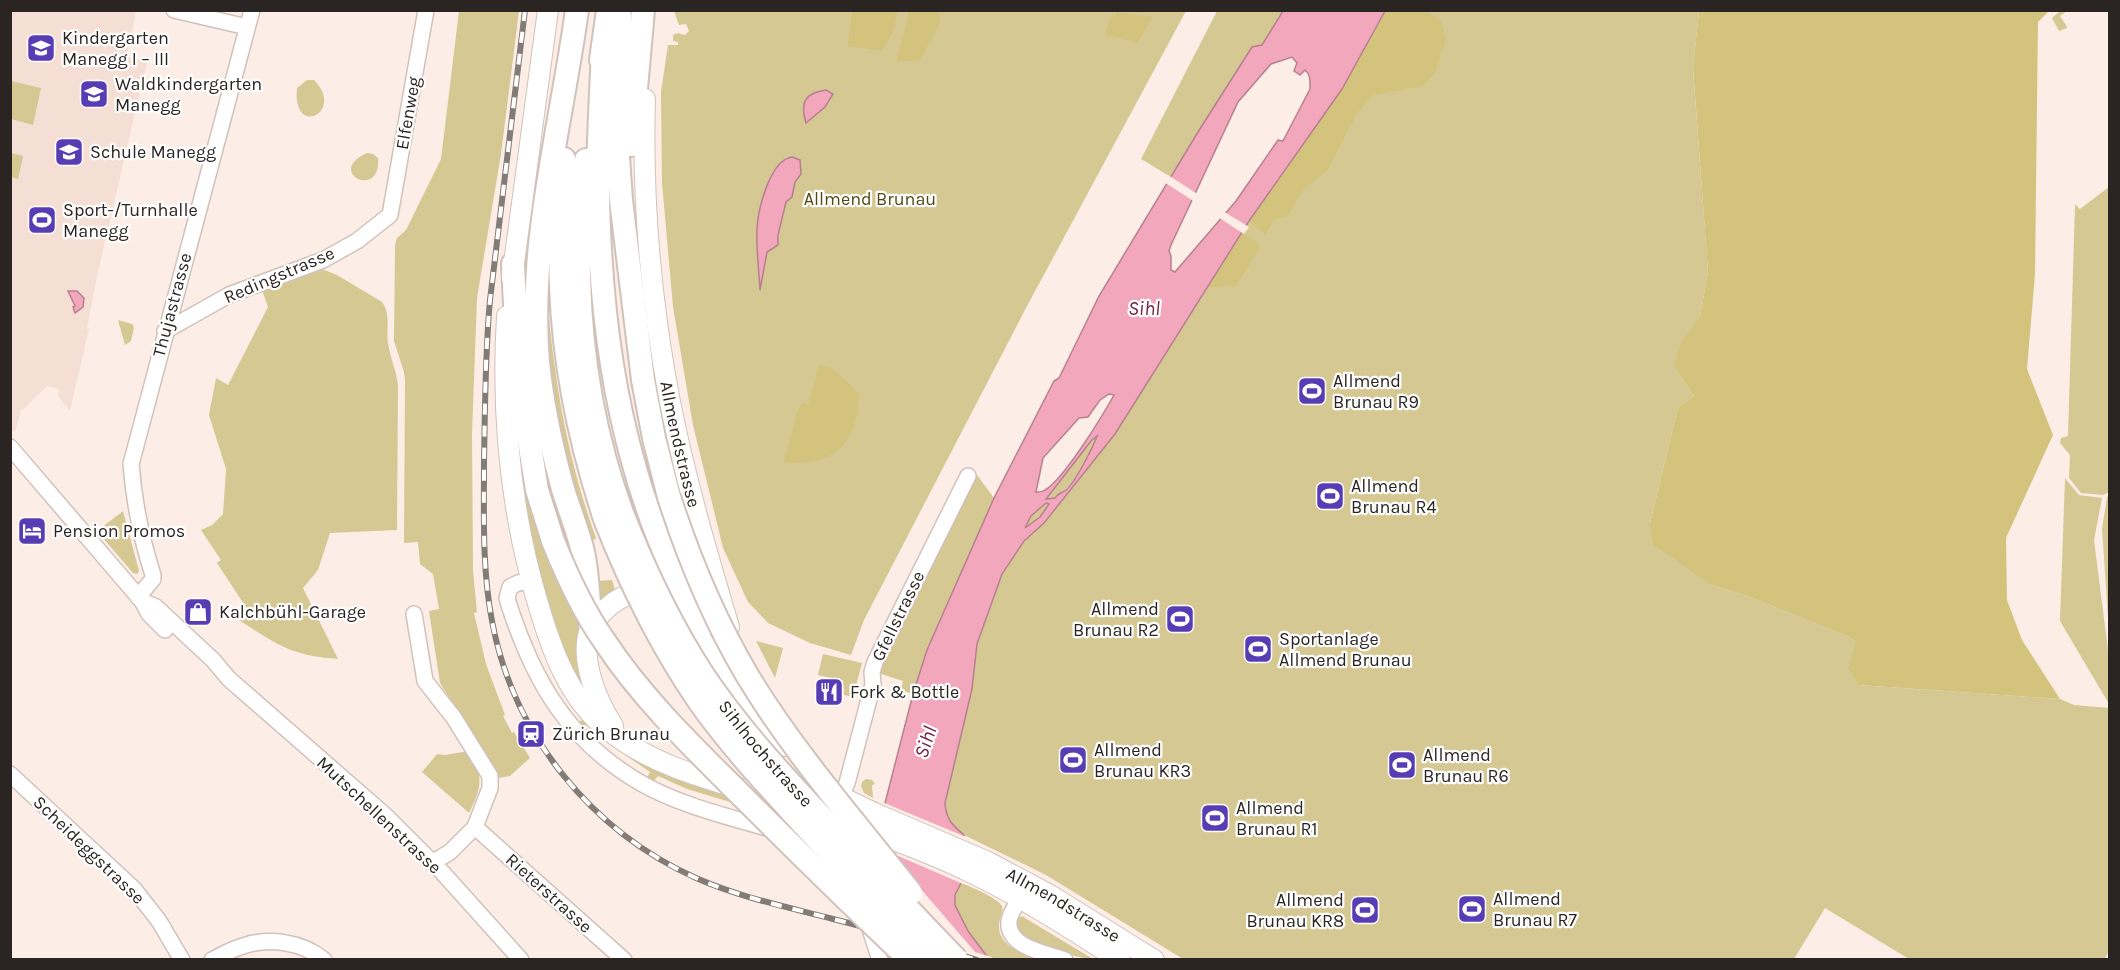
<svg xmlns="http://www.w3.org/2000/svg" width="2120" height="970" viewBox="0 0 2120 970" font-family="Karla,sans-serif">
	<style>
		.built { fill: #f5dfd4 }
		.green { fill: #d5c893 }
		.forest { fill: #d4c37c }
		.water { fill: #f3a7bd; stroke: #b7808e; stroke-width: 1.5; fill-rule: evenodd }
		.pier { fill: #fceee6 }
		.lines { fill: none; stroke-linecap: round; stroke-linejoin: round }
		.minor-casing { stroke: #d0c2bb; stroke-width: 18 }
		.major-casing { stroke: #d0c2bb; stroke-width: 22 }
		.highway-casing { stroke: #d0c2bb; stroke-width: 26 }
		.minor { stroke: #fff; stroke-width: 15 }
		.major { stroke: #fff; stroke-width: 20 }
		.highway { stroke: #fff; stroke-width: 22 }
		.rail-casing { stroke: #837b75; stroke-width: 6 }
		.rail { stroke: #fff; stroke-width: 4; stroke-dasharray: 11; stroke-linecap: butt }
		.highway-bridge-casing { stroke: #d0c2bb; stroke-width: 26; stroke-linecap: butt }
		.highway-bridge { stroke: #fff; stroke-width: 22 }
		.labels { text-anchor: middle; stroke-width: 4.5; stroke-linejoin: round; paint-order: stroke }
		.poi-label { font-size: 18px; fill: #2a2522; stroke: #fff; text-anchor: start }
		.street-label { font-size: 18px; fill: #2a2522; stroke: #fff }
		.park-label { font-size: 18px; fill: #554912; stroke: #fff }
		.water-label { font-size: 20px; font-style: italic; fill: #772143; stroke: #fff }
	</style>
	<rect width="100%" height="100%" fill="#fceee6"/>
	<!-- built -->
	<path class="built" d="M129 10 136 12 127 57 147 62 97 276 87 329H89L70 411 58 396 59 389 47 386 21 411 15 433 10 428V11Z"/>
	<!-- green -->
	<path class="green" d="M2061 10 2067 11 2060 16 2066 25 2067 28 2059 31 2052 18Z
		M459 11H519L501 154 477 298 472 433 473 571 477 612 474 613 486 664 505 715 503 716 512 733 514 732 530 758 510 776 499 778 440 683 429 611 439 609 433 574 420 564 418 542 404 543 405 380 404 372 394 341 395 245 397 238 406 230 441 159Z
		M674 11H1186L1026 308 864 620 851 655 810 643 768 623 748 602 723 548 693 425 673 307 662 183 661 92 668 45H678V42L673 41V35L678 33 685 35 689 31 686 24 679 25Z
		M1217 11H1283L1262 45 1198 132 1171 177 1141 159Z
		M1385 11H1699L1693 69 1708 272 1700 316 1675 368 1694 396 1678 407 1650 523 1711 585 1745 595 1849 637 1856 642 1859 685 2060 699 2074 705 2109 708V951L2104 960 1909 959 1825 908 1794 959H1183L1046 875 964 835 950 824 945 812V803L972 689 977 644 1002 574 1024 541 1044 523 1115 434 1249 221 1342 89Z
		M307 80H314C346 112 292 139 297 88Z
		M11 81 41 88 33 125 11 119Z
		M11 153 23 156 18 179 11 177Z
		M367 153 373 154 378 158C382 201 324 172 367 153Z
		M2109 187 2110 492 2103 495 2081 493 2069 478 2070 455 2060 443 2061 438 2068 436 2075 204 2080 209Z
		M322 269 337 275 382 302C391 314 386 329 388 343 390 357 396 370 398 385L397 530 330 533 318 570 303 588 338 659C292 656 277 645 239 620L249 612 217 563 221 560 201 530 212 525 223 514 226 469 209 415 216 378 228 385 268 307 262 290 314 270Z
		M546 285C553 373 566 455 596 538L591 542 599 581 612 580 615 590 598 611 558 442 547 376Z
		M118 320 132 324 134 327 131 341 125 345Z
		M513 384 582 624 590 706 550 623 513 452Z
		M535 391 581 572 566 551 543 475Z
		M1098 435C1090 452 1068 502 1046 499L1091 441Z
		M977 475 994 498 927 650 913 694 901 690 903 681 881 674 878 669 910 600Z
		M2065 478 2079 495 2102 498 2094 540 2109 658V704L2060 621Z
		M2109 496V632L2102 529 2107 497Z
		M1046 503H1049L1040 517 1024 529 1031 516Z
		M123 511 139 571 137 574 133 573 97 531Z
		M756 641 783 648 775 678Z
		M823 654 862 663 853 697 844 695 843 681 818 675Z
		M585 718C631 767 670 776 731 798L730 802 687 789 658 776 652 783 646 780 650 772 618 750 587 724 580 730 575 725Z
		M469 751C484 774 482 788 469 813L422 772 437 754 445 755Z
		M866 779 872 780 875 784 872 785 873 798 864 793 861 786 862 782Z
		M961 883C969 886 998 898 1002 906 1004 912 999 919 999 925 998 947 1023 953 1039 959 1024 959 1002 963 988 956 979 952 957 916 955 905 954 897 958 890 961 883Z
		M1022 916 1025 918 1093 959C1080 959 1033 946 1024 937 1018 932 1016 927 1017 919Z"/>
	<!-- forest -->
	<path class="forest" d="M852 11H897L894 30 882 51 848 46Z
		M909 11H939L940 23 920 60 896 62Z
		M1385 11H1426L1441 20 1446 39 1435 72 1423 86 1374 95 1357 113 1328 170 1304 189 1288 215 1274 220 1265 234 1249 221 1342 89Z
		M1699 11H2049L2038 22 2035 274 2027 369 2053 435 2006 538 2007 600 2022 640 2060 699 1859 685 1848 669 1856 642 1849 637 1745 595 1711 585 1653 544 1650 523 1678 407 1694 396 1675 368 1679 346 1700 316 1708 272 1693 68Z
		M1116 12 1152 17 1138 43 1105 34 1112 15 1115 16Z
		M1242 232 1257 242 1260 248 1236 286 1208 287Z
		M819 365C835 366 849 384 859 394 858 404 858 414 855 423 845 457 816 466 784 462L797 411 802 403 808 404Z"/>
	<!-- water -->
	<path class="water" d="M1305 10 1385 11 1342 89 1249 221 1115 434 1044 523 1024 541 1002 574 977 644 972 689 945 803C946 819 952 825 964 835L961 883 955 895V905L968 931 989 959H913L889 855 885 803 913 694 927 650 994 498 1054 381 1059 378 1099 296 1198 132 1252 47 1262 45 1283 11ZM1292 57 1297 63 1294 71 1300 75 1305 70C1311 75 1310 82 1310 89L1283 141 1278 140 1236 201 1175 272 1171 270V256L1169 251 1171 245 1238 102 1271 64ZM1109 394 1114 395C1103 415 1064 479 1045 490 1042 492 1039 492 1036 492L1043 458 1079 418 1088 417 1100 400ZM1097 436C1094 445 1075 483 1066 490 1061 494 1059 492 1055 498L1046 499 1091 441ZM1046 503 1049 504 1040 517 1025 528 1031 516Z
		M826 90 833 94 825 107 806 123C800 103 804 93 826 90Z
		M792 157 800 160 801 174 795 182 792 197 786 202 778 235V245L767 252 760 290C759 270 756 249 757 229 758 209 770 160 792 157Z
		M68 291H77L84 298 83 307 75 313 73 307 75 306Z"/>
	<!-- pier -->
	<path class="pier" d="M1168 175 1199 195 1195 202 1164 182Z
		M1223 211 1249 227 1244 234 1218 217Z
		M882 802 966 837 963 884 889 852 975 952 991 957 992 960H910L886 856Z"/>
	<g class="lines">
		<!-- minor casing -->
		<g class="minor-casing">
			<path id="minor" d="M174 10 247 27
				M165 331 229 295 323 260 357 241 390 215 426 10
				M10 447 142 601 149 614 165 630
				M531 581 518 583 510 587 507 598 509 605C534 682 568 740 639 782 678 805 730 817 773 830
				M138 597 153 579V575C141 538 134 502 131 464L252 10
				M142 601 156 607 213 660 229 679 386 816 442 872 521 960
				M414 614 425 681 454 718 490 776V788L475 827 450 852 432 863
				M10 774 134 889 159 921 182 960
				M841 797 847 783 873 684 872 672 875 662 968 476
				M475 827 624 960
				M1020 899C1016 905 1010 913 1009 921 1006 947 1046 953 1065 960
				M868 923 880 960
				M212 960C222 955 232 949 243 946 269 937 303 942 324 960"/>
		</g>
		<!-- major casing -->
		<g class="major-casing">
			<g id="major">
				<path id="s1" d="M645 99C642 200 651 303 670 402 685 478 707 553 729 627"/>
				<path d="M512 278 548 10"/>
				<path d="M507 316C501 416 510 511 539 607 552 651 569 698 606 728 656 770 724 783 785 802"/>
				<path d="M690 623 719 666 761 719 785 746"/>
				<path d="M613 726C597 701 579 659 590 629 592 624 598 618 601 614 614 599 630 592 649 590"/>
				<path id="s2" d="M830 789 841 797 874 813 988 862 1050 895 1154 960"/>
				<path d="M852 825C893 839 934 854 972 873 1024 898 1071 929 1120 960"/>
			</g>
		</g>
		<!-- highway casing -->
		<g class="highway-casing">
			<path id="highway" d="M577 10C561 127 528 243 538 362 542 401 550 440 560 478 566 503 577 526 583 552 588 576 589 599 590 624
				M620 15 617 83 618 157 621 200 643 380 654 438 669 497
				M603 46C601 106 596 167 599 228 602 307 612 388 634 465 650 524 675 578 699 634
				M601 60 608 10
				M631 145 643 10
				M564 159C562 201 559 244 561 287 564 367 580 443 605 519
				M586 160C582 200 578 240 579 279 581 358 595 439 622 513
				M513 264 518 367
				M525 351 526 425
				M524 409 537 490 553 541"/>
		</g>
		<!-- minor -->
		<use href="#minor" class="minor"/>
		<!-- major -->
		<use href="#major" class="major"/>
		<!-- highway -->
		<use href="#highway" class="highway"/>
		<!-- rail casing -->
		<g class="rail-casing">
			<path id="rail" d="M525 10 490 300C485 354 485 408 484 463 484 516 482 569 492 621 513 734 591 831 696 878 739 897 787 907 833 919 881 931 929 945 977 960"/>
		</g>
		<!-- rail -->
		<use href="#rail" class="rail"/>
		<!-- highway-bridge casing -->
		<g class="highway-bridge-casing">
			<g id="highway-bridge">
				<path d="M669 497C689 559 714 619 747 675 794 753 855 822 911 893"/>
				<path id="s3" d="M622 513C644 569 670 624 703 675 744 736 794 788 844 841 882 881 919 921 957 960"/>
				<path d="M605 519C630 583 660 644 699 701 727 741 760 777 793 813 838 862 885 910 930 960"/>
				<path d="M553 541C567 576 583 611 605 642 644 701 695 749 744 798 798 852 852 905 907 957"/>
			</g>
		</g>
		<!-- highway-bridge -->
		<use href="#highway-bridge" class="highway-bridge"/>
	</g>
	<!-- icons -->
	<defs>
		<g id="school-square" transform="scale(1.5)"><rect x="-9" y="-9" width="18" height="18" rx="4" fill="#583cb4" stroke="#fff"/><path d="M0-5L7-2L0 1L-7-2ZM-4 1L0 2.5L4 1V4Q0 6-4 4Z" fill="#fff"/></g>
		<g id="stadium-square" transform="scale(1.5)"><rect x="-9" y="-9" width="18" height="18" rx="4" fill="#583cb4" stroke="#fff"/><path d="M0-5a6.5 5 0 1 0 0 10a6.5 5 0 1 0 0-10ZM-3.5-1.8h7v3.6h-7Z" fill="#fff"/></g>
		<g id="hotel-square" transform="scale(1.5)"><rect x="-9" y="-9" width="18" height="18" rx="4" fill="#583cb4" stroke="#fff"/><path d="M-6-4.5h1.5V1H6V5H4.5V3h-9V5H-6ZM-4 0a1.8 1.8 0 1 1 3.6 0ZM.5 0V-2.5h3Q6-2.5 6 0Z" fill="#fff"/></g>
		<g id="shop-square" transform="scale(1.5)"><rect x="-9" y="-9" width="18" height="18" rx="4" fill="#583cb4" stroke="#fff"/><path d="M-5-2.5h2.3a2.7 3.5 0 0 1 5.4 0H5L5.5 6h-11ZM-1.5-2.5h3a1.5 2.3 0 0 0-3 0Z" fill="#fff"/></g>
		<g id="restaurant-square" transform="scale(1.5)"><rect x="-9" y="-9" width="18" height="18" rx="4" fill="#583cb4" stroke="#fff"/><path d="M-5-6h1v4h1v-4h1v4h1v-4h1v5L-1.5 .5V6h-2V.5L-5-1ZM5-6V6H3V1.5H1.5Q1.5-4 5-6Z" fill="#fff"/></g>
		<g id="station-square" transform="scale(1.5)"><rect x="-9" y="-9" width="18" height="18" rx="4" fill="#583cb4" stroke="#fff"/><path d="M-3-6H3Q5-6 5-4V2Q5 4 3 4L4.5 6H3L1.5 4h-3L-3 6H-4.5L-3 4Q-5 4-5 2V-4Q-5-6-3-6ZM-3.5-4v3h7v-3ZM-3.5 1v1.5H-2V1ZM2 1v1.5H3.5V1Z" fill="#fff"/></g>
	</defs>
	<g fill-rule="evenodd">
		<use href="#school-square" x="41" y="48"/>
		<use href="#school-square" x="94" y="94"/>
		<use href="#school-square" x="69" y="152"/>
		<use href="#stadium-square" x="42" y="220"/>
		<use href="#stadium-square" x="1312" y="391"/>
		<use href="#stadium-square" x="1330" y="496"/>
		<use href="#hotel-square" x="32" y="531"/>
		<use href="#shop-square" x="198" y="612"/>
		<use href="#stadium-square" x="1180" y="619"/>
		<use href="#stadium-square" x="1258" y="649"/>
		<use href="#restaurant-square" x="829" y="692"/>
		<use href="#station-square" x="531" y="734"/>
		<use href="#stadium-square" x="1073" y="760"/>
		<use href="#stadium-square" x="1402" y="765"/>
		<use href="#stadium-square" x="1215" y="818"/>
		<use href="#stadium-square" x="1472" y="909"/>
		<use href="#stadium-square" x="1365" y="910"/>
	</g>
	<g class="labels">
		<!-- poi labels -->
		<g class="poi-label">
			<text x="62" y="44">Kindergarten<tspan x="62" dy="21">Manegg I – III</tspan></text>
			<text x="115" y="90">Waldkindergarten<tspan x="115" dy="21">Manegg</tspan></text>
			<text x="90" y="158">Schule Manegg</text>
			<text x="63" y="216">Sport-/Turnhalle<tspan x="63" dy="21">Manegg</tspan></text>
			<text x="1333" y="387">Allmend<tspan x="1333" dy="21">Brunau R9</tspan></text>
			<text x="1351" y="492">Allmend<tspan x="1351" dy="21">Brunau R4</tspan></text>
			<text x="53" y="537">Pension Promos</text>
			<text x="1159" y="615" text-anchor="end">Allmend<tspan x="1159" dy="21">Brunau R2</tspan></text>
			<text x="219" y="618">Kalchbühl-Garage</text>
			<text x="1279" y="645">Sportanlage<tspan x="1279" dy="21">Allmend Brunau</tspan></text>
			<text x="850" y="698">Fork &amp; Bottle</text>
			<text x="552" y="740">Zürich Brunau</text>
			<text x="1094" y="756">Allmend<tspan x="1094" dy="21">Brunau KR3</tspan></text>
			<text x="1423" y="761">Allmend<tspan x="1423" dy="21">Brunau R6</tspan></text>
			<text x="1236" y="814">Allmend<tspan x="1236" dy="21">Brunau R1</tspan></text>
			<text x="1493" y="905">Allmend<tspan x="1493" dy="21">Brunau R7</tspan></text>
			<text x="1344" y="906" text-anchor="end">Allmend<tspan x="1344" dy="21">Brunau KR8</tspan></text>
		</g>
		<!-- street labels -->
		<g class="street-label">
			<text transform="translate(408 113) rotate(-80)" y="6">Elfenweg</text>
			<text transform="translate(279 275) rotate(-23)" y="6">Redingstrasse</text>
			<text transform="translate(172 305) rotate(-75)" y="6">Thujastrasse</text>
			<text dy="6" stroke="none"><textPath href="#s1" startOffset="348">Allmendstrasse</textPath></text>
			<text transform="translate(898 616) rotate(-64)" y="6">Gfellstrasse</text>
			<text dy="6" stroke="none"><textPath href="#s3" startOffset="282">Sihlhochstrasse</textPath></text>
			<text transform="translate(379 815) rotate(43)" y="6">Mutschellenstrasse</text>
			<text transform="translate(89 850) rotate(44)" y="6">Scheideggstrasse</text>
			<text transform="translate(549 893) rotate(42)" y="6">Rieterstrasse</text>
			<text dy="6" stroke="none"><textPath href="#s2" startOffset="261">Allmendstrasse</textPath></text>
		</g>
		<!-- park labels -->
		<g class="park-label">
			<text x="870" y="205">Allmend Brunau</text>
		</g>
		<!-- water labels -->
		<g class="water-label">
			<text x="1144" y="315">Sihl</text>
			<text transform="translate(925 742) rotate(-71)" y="7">Sihl</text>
		</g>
	</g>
	<!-- border -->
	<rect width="2120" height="970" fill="none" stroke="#2a2522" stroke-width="24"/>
</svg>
